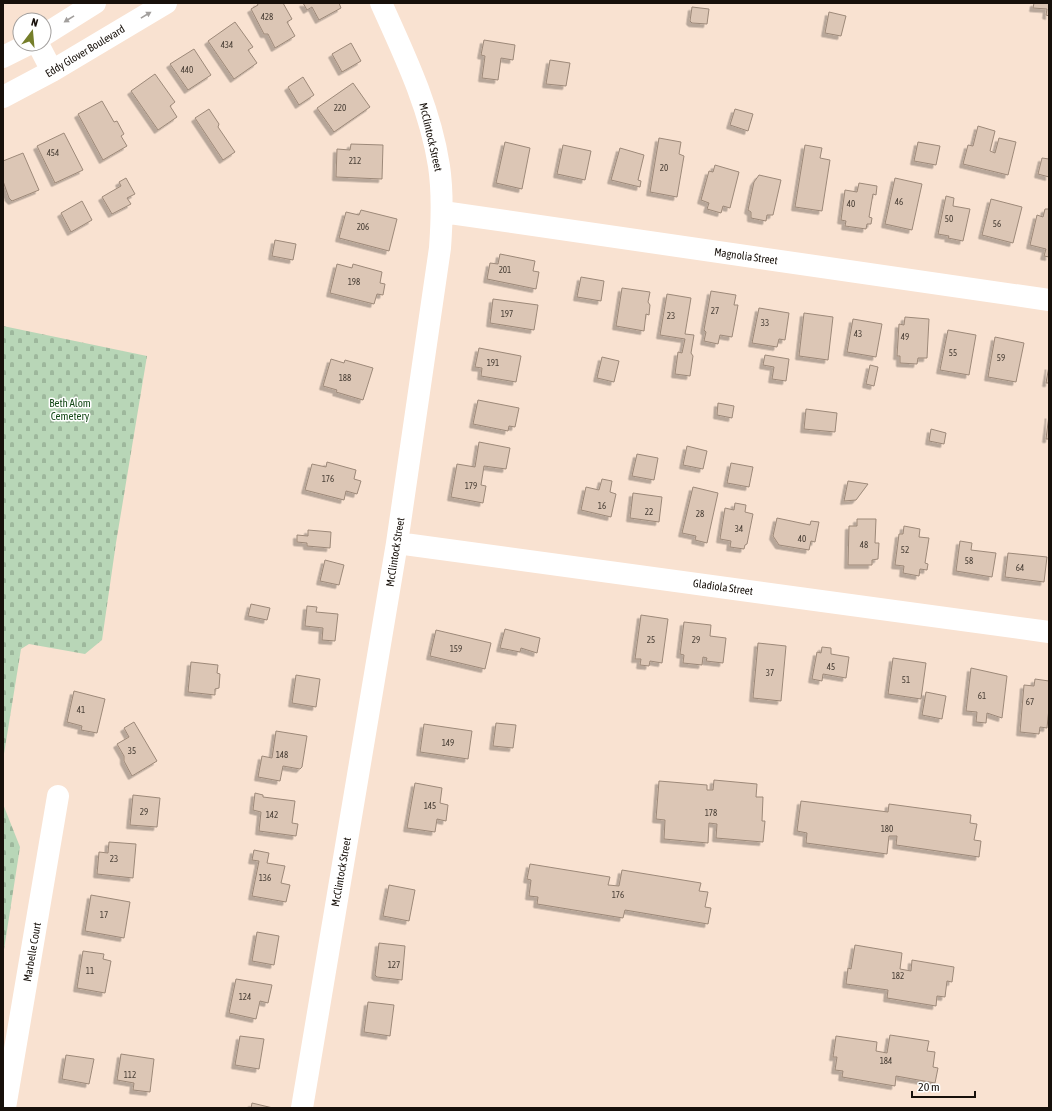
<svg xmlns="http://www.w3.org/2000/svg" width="1052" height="1111" viewBox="0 0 1052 1111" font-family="'Asap Condensed',sans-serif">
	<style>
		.cemetery { fill: url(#cemetery-stones) }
		.building { fill: #dcc6b5; stroke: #9d8979; filter: url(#shadow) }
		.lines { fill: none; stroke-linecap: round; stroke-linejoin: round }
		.minor { stroke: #fff; stroke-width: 22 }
		.tertiary { stroke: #fff; stroke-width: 22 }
		.oneway { fill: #a29f9d }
		.labels { text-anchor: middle; stroke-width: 3; stroke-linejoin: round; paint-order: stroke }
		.number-label { font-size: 9px; fill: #483e35 }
		.street-label { font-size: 11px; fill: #17100a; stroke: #fff }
		.park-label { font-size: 11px; fill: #144816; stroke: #fff }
	</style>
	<defs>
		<pattern id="cemetery-stones" width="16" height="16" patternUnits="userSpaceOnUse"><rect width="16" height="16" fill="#b8d6b7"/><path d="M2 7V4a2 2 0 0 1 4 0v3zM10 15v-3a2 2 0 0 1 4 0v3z" fill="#9db79c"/></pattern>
		<filter id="shadow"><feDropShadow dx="-3.5" dy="3.5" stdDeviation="0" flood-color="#0004"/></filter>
	</defs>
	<rect width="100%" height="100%" fill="#f9e2d1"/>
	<!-- cemetery -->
	<path class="cemetery" d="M3 326 147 356 116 543 102 640 85 654 29 644 21 649 3 760Z
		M3 804 20 847 3 956Z"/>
	<!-- building -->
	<path class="building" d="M257 3H283L292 19 287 22 295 36 275 48 268 34H264L251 9 258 5Z
		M303 3H339L341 8 319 20 312 7 307 10Z
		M1034 3H1049V16L1046 15 1047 9 1033 8Z
		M692 7 709 9 707 24 692 23 690 21Z
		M829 12 846 16 841 36 825 33Z
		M235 22 253 47 248 50 257 63 234 79 208 41Z
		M484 40 515 45 513 60 501 58 498 80 482 78 485 56 481 55Z
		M351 43 361 61 342 72 332 54Z
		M194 49 211 75 188 90 170 64Z
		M550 60 570 63 566 86 546 84Z
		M155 74 175 102 170 106 177 117 158 130 131 91Z
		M303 77 314 95 299 105 288 87Z
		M353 83 370 107 334 132 317 108Z
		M102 101 114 122 117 121 124 134 121 136 127 146 103 160 78 114Z
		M209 109 219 124 218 127 235 152 223 160 195 118Z
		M735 109 753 114 748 131 730 125Z
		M978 126 995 131 990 151 995 153 999 138 1016 142 1008 175 963 164 968 145 973 146Z
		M64 133 83 170 55 183 37 146Z
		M659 138 681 142 679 154 684 156 677 197 650 192Z
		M505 142 530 148 522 189 496 183Z
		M918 142 940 146 936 165 914 161Z
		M351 144 383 145 382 179 336 177 337 149 350 150Z
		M563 145 591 151 585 180 557 174Z
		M805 145 822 148 820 158 830 160 822 211 795 207Z
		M620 148 644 155 638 180 641 181 640 187 611 180Z
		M23 153 39 190 12 201 9 198 3 181V161Z
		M1042 158 1049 159V177L1038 174Z
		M715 165 739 172 730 208 723 206 721 213 707 209 709 203 701 200 709 171 713 172Z
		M759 175 781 180 773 215H767L766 221 751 218V212L748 210 754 182Z
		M126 178 135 194 127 198 131 204 112 214 102 197 121 186 119 182Z
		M895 178 922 184 912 230 885 224Z
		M859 183 877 186 876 195 873 194 869 217 872 218 871 224H867L866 229 845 226 846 221 841 220 845 190 857 192Z
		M946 196 954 198 953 206 970 209 963 241 948 238 949 236 938 234Z
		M991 199 1022 207 1013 243 982 235Z
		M82 201 92 220 71 232 61 213Z
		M1045 209H1049V257L1044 256 1046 249 1030 245 1037 215 1043 217Z
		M361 210 397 219 389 251 339 238 346 212 359 215Z
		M275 240 296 244 293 260 272 256Z
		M500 254 535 261 533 271 539 272 536 289 487 279 490 263 498 264Z
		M337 264 352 268 353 264 382 272 380 283 385 284 383 295 377 294 374 304 330 293Z
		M581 277 604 281 601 301 577 297Z
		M622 288 650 292 648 302 650 305 649 315 646 314 644 331 616 326Z
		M711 291 736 295 734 305H738L732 337 720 335 718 344 704 341 706 332 704 330Z
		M667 294 691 298 685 334 694 335 691 353 693 356 690 376 675 374 678 352 682 353 685 339 660 335Z
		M493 299 538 305 534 330 490 323Z
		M759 308 789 313 785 340 779 339 777 347 752 343Z
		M804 313 833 317 828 360 799 356Z
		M905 317 929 319 927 358H918L917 364 900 363V356H897L899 324 904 325Z
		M853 319 882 324 876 357 847 352Z
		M948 330 976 335 969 375 940 370Z
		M995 337 1024 343 1016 382 988 377Z
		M479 348 521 356 516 382 481 376 482 368 475 367Z
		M765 355 789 359 786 381 772 379 774 367 763 365Z
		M602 357 619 361 614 382 597 378Z
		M331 359 344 363 345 360 373 368 363 400 336 392 337 390 323 386Z
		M870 365 878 367 874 386 866 384Z
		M1049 366V383H1046Z
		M478 400 519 408 515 427 509 426 508 431 473 424Z
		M718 403 734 406 732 418 717 415Z
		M806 409 837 413 835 432 804 429Z
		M1049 415V439H1046Z
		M931 429 946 433 944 444 929 441Z
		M479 442 510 448 506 469 484 466 481 485 486 486 483 503 451 497 457 464 475 467Z
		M687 446 707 451 703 469 683 465Z
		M637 454 658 458 654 480 632 476Z
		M327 462 356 470 354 479 361 481 357 494 346 491 344 500 305 490 312 464 326 467Z
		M731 463 753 467 749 487 727 483Z
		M602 479 612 481 610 492 616 494 611 517 581 510 586 487 599 490Z
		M848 481 868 484 856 500 844 501Z
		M693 487 718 493 707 543 695 540 696 536 682 533Z
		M633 493 662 497 659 522 630 518Z
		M735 503 746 505 745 512 753 514 747 544 745 545 744 549 730 547 731 541 720 539 725 508 734 510Z
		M777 518 810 525 811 521 819 522 815 542 811 541 809 550 779 545 773 536Z
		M857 519H876L875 543H879L878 559 872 560V565H848L849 526H857Z
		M904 526 920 529 919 537 929 538 925 563 928 564 927 570 920 569 919 576 903 573 904 566 895 565 899 534H903Z
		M308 530 331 532 330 548 307 546V543L297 542V535L308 536Z
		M960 541 972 543 971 550 996 553 992 577 956 571Z
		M1008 553 1047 557 1044 582 1005 577Z
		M325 560 344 565 339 585 320 581Z
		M251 604 270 608 267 620 248 616Z
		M307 606 317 607 316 612 338 614 335 641 322 640 323 628 305 626Z
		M641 615 668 619 662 663 650 661 649 666 640 665 641 659H635Z
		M684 622 711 625 710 636 726 638 723 663 706 661 707 658 703 657 702 665 683 663 684 655 680 654Z
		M505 629 540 638 537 653 521 648 520 652 500 648Z
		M436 630 491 643 485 669 430 656Z
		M758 643 786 646 781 701 753 698Z
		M822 647 831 648V654L849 657 846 678 823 674 822 681 812 679 817 652 821 653Z
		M893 658 926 663 921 699 888 694Z
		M191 662 218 665 217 673 220 674 219 688 215 689V695L188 692Z
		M971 668 1007 676 1002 718 987 713 986 723 976 722 977 712 966 711Z
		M296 675 320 679 316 707 292 703Z
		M1035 679 1049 681V708L1047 728 1040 727 1039 734 1020 732 1024 685 1034 686Z
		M74 691 105 699 97 733 81 730 82 726 67 722Z
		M926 692 946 696 942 719 922 715Z
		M134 722 157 761 132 776 124 761V756L117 744 129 737 124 728Z
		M496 723 516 725 513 748 493 746Z
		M424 724 472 731 468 759 420 752Z
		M276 731 307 736 302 767 300 769 283 766 280 781 258 777 262 756 272 758Z
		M714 780 757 784 756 797H763L762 821H765L763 842 716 838 717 824 709 823 708 843 664 839 665 820 656 819 659 781 707 785V790H713Z
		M415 783 442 788 440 803 448 805 446 821 437 819 435 832 407 828Z
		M255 793 263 795V797L295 801 292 823 298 824 296 836 259 831 261 812 253 810Z
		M133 795 160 798 157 827 130 825Z
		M801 801 888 812 889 804 971 815 970 823 977 824 974 840 981 841 979 857 896 845 897 836H889L887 854 806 843 807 833 797 831Z
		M109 842 136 844 133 878 97 874 99 852 108 853Z
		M254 850 269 853 267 863 285 866 281 883 290 885 286 902 252 896 259 861 252 860Z
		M530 864 610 877 608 885 619 886 622 870 701 883 699 891 708 892 705 907 711 908 708 924 625 910 623 918 537 904 538 897 529 896 531 880 527 879Z
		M389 885 415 890 409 921 383 916Z
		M91 895 130 902 124 938 85 931Z
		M257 932 279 936 274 965 252 961Z
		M379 943 405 946 402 980 377 977 375 975Z
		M855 945 902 953 900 969 911 971 912 960 954 967 952 982 947 981 945 997 937 996 936 1006 887 998 888 990 846 984 848 968 851 969Z
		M83 951 104 954 103 959 111 961 105 993 77 988Z
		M236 979 272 985 268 1003 260 1001 256 1019 229 1013Z
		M368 1002 394 1005 390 1036 364 1032Z
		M890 1035 929 1041 927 1051 935 1052 933 1067 938 1068 935 1083 896 1076 895 1086 842 1077 843 1071 835 1070 837 1057H833L836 1036 877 1042 876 1051 887 1053Z
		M240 1036 264 1039 259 1069 235 1065Z
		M121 1054 154 1059 150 1092 133 1090 134 1083 117 1080Z
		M66 1055 94 1059 89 1084 62 1079Z
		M252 1103 273 1108H251Z"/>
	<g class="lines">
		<!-- minor -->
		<path class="minor" d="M443 212 1049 300
			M397 543 1049 632
			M5 1108 58 796
			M302 1108 397 543 440 248C442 221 443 193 439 166 430 108 405 56 381 3"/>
		<!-- tertiary -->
		<path class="tertiary" d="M44 35 95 3
			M38 44 52 71
			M3 57 29 44
			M3 97 52 71 166 3"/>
	</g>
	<!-- one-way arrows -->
	<defs><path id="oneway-solid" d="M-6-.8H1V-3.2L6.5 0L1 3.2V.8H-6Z"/></defs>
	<g class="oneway">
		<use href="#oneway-solid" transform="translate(146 15) rotate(-31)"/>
		<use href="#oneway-solid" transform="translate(69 19) rotate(148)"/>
	</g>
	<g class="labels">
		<!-- number labels -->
		<g class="number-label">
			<text x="267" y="20">428</text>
			<text x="227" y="48">434</text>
			<text x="187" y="73">440</text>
			<text x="340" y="111">220</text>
			<text x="53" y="156">454</text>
			<text x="355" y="164">212</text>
			<text x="664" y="171">20</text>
			<text x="899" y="205">46</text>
			<text x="851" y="207">40</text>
			<text x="949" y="222">50</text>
			<text x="997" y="227">56</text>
			<text x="363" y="230">206</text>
			<text x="505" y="273">201</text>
			<text x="354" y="285">198</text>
			<text x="715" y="314">27</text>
			<text x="507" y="317">197</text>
			<text x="671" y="319">23</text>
			<text x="765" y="326">33</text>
			<text x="858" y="337">43</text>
			<text x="905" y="340">49</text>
			<text x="953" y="356">55</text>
			<text x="1001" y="361">59</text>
			<text x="493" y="366">191</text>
			<text x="345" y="381">188</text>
			<text x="328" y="482">176</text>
			<text x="471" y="489">179</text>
			<text x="602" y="509">16</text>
			<text x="649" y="515">22</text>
			<text x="700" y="517">28</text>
			<text x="739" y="532">34</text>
			<text x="802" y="542">40</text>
			<text x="864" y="548">48</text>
			<text x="905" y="553">52</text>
			<text x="969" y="564">58</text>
			<text x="1020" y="571">64</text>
			<text x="651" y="643">25</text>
			<text x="696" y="643">29</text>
			<text x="456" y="652">159</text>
			<text x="831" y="670">45</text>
			<text x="770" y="676">37</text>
			<text x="906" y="683">51</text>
			<text x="982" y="699">61</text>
			<text x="1030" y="705">67</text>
			<text x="81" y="713">41</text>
			<text x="448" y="746">149</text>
			<text x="132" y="754">35</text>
			<text x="282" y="758">148</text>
			<text x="430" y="809">145</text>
			<text x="144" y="815">29</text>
			<text x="711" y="816">178</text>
			<text x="272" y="818">142</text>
			<text x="887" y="832">180</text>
			<text x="114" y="862">23</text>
			<text x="265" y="881">136</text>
			<text x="618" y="898">176</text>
			<text x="104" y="918">17</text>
			<text x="394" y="968">127</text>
			<text x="90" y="974">11</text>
			<text x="898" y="979">182</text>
			<text x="245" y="1000">124</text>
			<text x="886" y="1064">184</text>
			<text x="130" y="1078">112</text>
		</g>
		<!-- street labels -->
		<g class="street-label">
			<text transform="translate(85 51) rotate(-31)" y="4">Eddy Glover Boulevard</text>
			<text transform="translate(431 137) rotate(77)" y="4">McClintock Street</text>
			<text transform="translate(746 256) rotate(8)" y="4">Magnolia Street</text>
			<text transform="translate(395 552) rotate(-81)" y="4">McClintock Street</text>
			<text transform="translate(723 587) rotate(8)" y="4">Gladiola Street</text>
			<text transform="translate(341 872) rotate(-80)" y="4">McClintock Street</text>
			<text transform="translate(32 952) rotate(-80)" y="4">Marbelle Court</text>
		</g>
		<!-- park labels -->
		<g class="park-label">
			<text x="70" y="407">Beth Alom<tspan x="70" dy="13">Cemetery</tspan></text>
		</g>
	</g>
	<!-- border -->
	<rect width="1052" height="1111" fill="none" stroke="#17100a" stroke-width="8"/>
	<!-- north arrow -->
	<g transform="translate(32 32) rotate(16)"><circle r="19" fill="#ffffff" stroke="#a29f9d"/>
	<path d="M0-3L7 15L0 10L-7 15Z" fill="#757e2a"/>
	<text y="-6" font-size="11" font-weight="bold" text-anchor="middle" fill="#17100a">N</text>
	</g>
	<!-- scale -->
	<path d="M912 1091v6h63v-6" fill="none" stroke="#17100a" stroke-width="2"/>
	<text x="918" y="1091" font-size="12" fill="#17100a" stroke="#ffffff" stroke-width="3" paint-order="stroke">20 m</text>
</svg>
